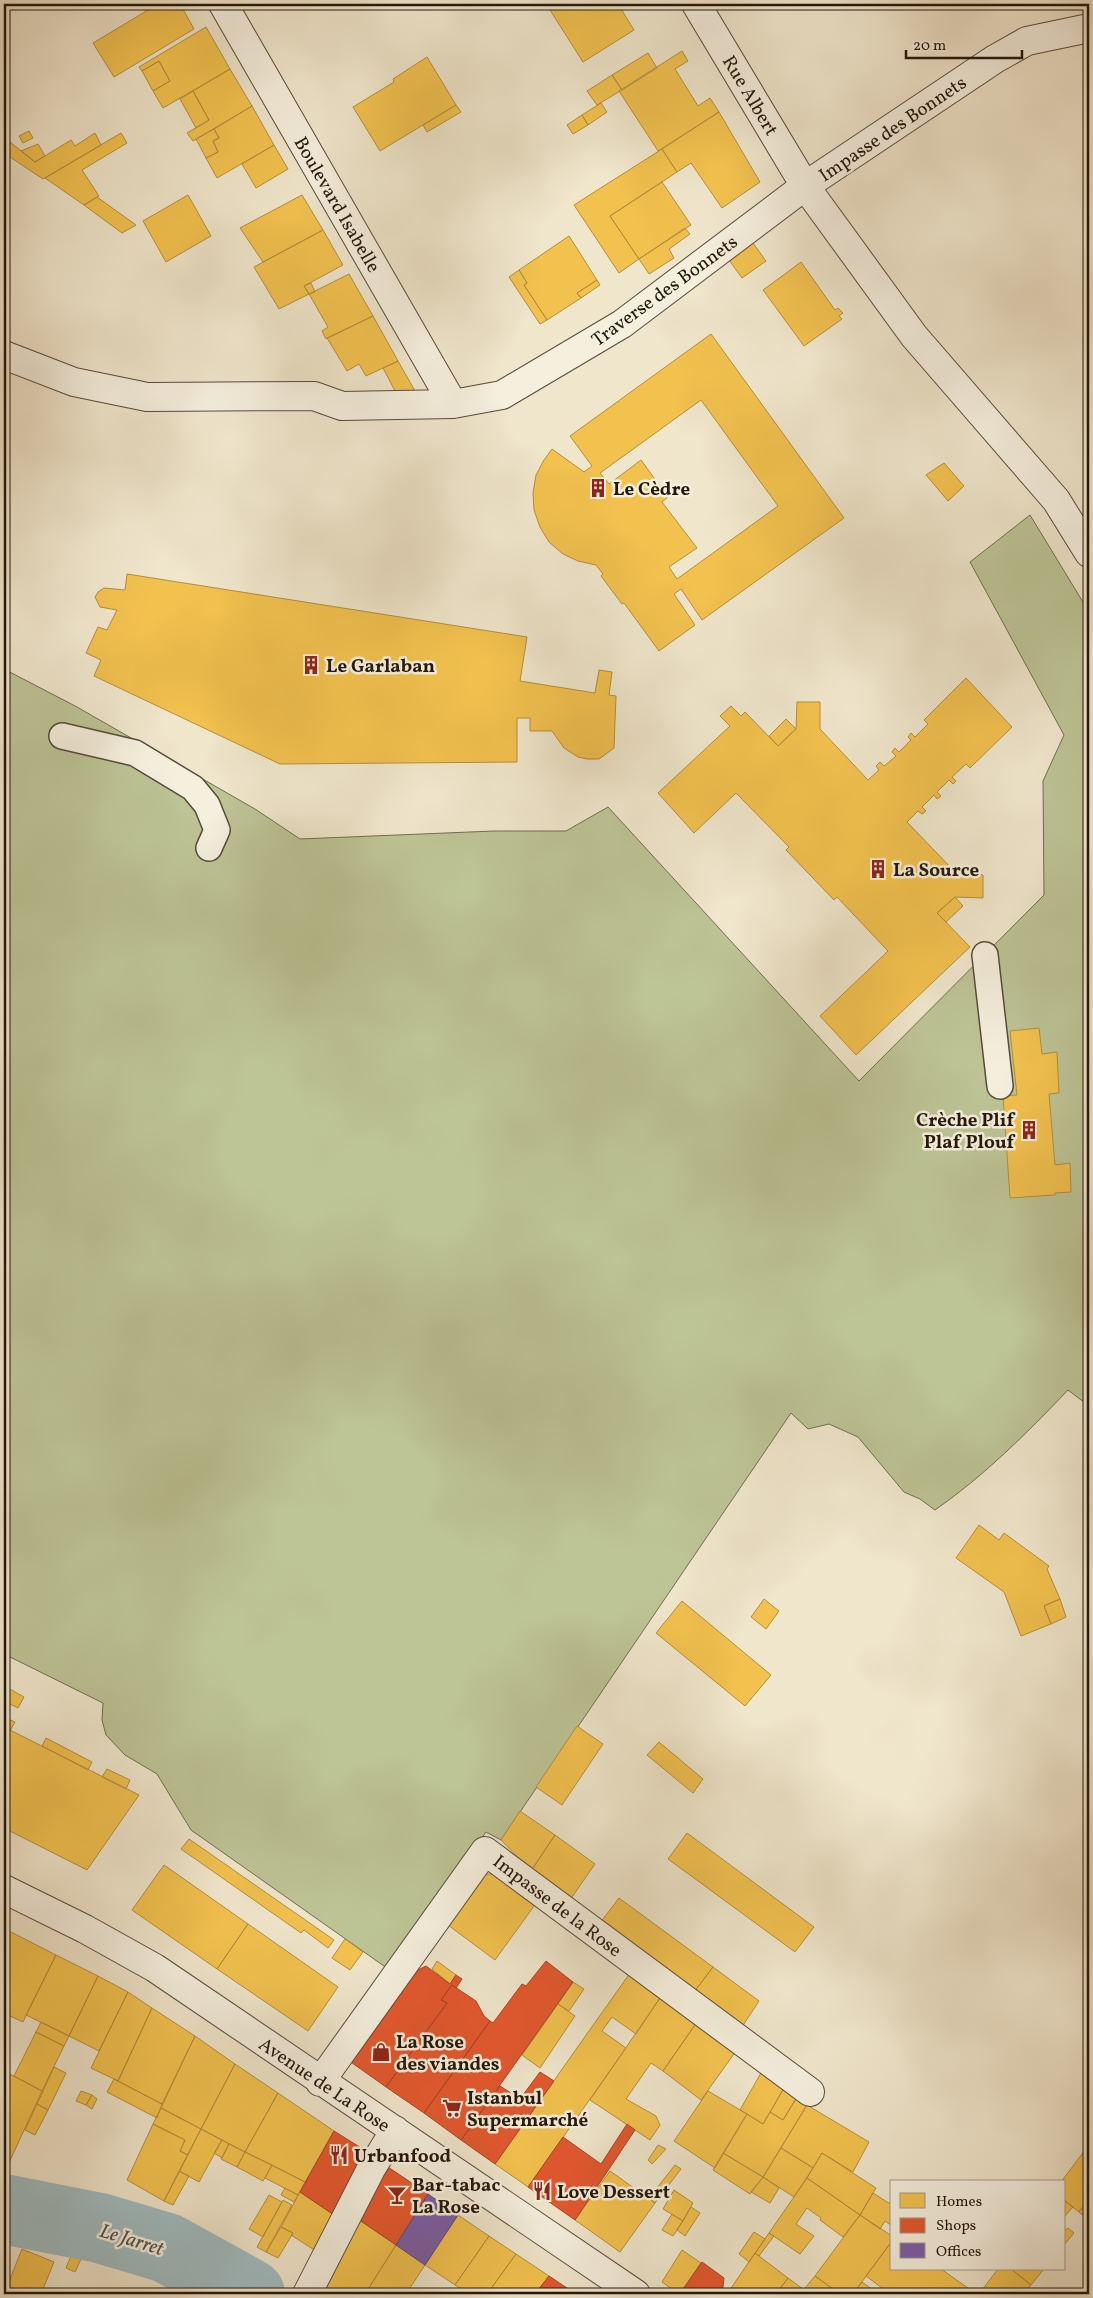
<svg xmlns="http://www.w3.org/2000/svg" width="1093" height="2298" viewBox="0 0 1093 2298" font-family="Vollkorn,serif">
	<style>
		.green { fill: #bdc496; stroke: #706e50 }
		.homes { fill: #f2c14e; stroke: #b48e3a; fill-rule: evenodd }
		.shops { fill: #e4572e; stroke: #aa4424 }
		.offices { fill: #7b5ea7; stroke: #614978 }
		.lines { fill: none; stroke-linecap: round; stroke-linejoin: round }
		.river { stroke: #a0bcc2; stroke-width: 70 }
		.pedestrian-casing { stroke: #574b3b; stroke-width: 28 }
		.minor-casing { stroke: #574b3b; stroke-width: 30 }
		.pedestrian { stroke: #f5efde; stroke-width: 25 }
		.minor { stroke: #f5efde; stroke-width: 28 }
		.labels { text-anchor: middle; stroke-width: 5; stroke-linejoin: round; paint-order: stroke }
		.street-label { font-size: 19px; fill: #24170b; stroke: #f5efde }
		.poi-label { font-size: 19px; font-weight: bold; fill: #24170b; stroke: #f5efde; text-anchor: start }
		.water-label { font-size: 20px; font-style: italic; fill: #4f514b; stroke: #f5efde }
	</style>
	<rect width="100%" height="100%" fill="#f0e6cc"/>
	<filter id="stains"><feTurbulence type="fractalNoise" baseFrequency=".004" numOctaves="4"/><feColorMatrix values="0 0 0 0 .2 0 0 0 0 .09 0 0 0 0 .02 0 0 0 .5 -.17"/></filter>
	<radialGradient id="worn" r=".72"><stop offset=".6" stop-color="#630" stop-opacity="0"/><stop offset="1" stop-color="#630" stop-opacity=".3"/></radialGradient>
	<!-- green -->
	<path class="green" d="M1030 515 1089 612V1406L1068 1390C1027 1433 984 1476 935 1510L920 1499 904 1492 858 1437 829 1424 808 1429 791 1413 501 1840 486 1832 391 1971 191 1830 157 1774 125 1755 106 1735 102 1720 103 1703 4 1654V669L77 707 255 809 300 839 494 831H566L608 807 859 1081 1044 895 1043 781 1064 735 970 562Z"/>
	<!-- homes -->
	<path class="homes" d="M158 4H180L194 29 114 77 93 43Z
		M561 4H618L634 30 583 62 550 10Z
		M206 27 230 69 163 108 153 91 170 81 159 61 142 71 139 67Z
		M682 51 688 61 675 69 698 106 710 98 719 112 658 151 619 91Z
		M648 53 657 68 622 90 612 75Z
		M427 57 456 105 380 151 353 107 394 82 393 79Z
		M159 61 170 81 153 91 142 71Z
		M230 69 252 106 193 141 187 133 209 120 193 91Z
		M612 75 622 90 597 105 587 91Z
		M193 91 209 120 196 128 180 99Z
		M601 103 607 112 588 125 582 115Z
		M456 105 461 112 427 132 423 125Z
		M252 106 274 145 217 178 206 158 218 152 213 141 219 138 214 129Z
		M719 112 760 182 722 208 691 163 677 172 662 149Z
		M582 115 588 125 573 134 567 125Z
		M214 129 219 138 213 141 218 152 206 158 196 139Z
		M29 131 33 138 23 143 19 136Z
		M95 133 101 145 43 179 4 153V145L10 142 35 162 71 140 75 146Z
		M121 133 127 143 82 170 99 196 97 197 84 205 45 178Z
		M38 144 45 156 35 162 21 151Z
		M274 145 288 169 256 188 242 164Z
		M662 149 677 172 610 216 639 259 619 273 574 205Z
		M662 182 691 225 639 259 610 216Z
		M188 195 211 236 166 262 143 221Z
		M302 195 323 230 263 262 240 228Z
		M97 197 136 225 122 233 84 205Z
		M685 228 690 234 669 249 674 258 649 274 639 259Z
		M323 230 343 265 304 286 309 294 279 309 254 267Z
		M569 236 597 280 577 293 581 298 547 320 524 285 527 283 519 270Z
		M753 243 766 261 742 278 729 260Z
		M801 262 835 310 838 308 843 313 839 316 842 319 804 346 763 290Z
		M519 270 527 283 524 285 547 320 540 324 509 277Z
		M349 274 373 316 326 339 322 331 328 327 309 294Z
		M597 280 600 285 581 298 577 293Z
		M311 283 315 292 309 294 304 286Z
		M373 316 398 361 366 376 359 364 347 371 327 338Z
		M711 334 844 518 702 620 681 589 674 594 695 625 659 651 624 603 622 604 601 576 603 574 596 565 578 561 563 554 549 542 540 527 534 510 533 493 536 475 544 460 552 449 584 472 592 466 570 436ZM701 400 778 506 677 579 669 567 697 548 662 502 668 497 641 460 609 484 600 473Z
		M398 361 415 391H395L383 368Z
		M944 463 964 486 948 501 926 475Z
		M127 574 527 637 520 681 595 693 599 670 612 672 609 695 616 696 614 748 599 759H587L578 757 564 748 552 731H530V718H517V762L280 764 94 676 101 660 86 653 98 627 107 630 117 610 100 607 95 597 98 592 104 588 125 590Z
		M966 678 1012 727 970 768 966 764 952 777 956 781 953 784 949 780 937 792 941 796 937 799 934 795 922 807 926 811 922 814 918 811 907 822 956 873 983 875V898L955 897 937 913 970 947 856 1055 820 1016 888 951 837 897 834 900 786 850 789 847 736 793 694 833 658 793 730 726 720 716 731 706 741 716 745 712 778 746 796 729 797 702H820V729L868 780 879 770 876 766 880 762 884 766 896 756 892 752 895 748 899 752 911 740 908 737 911 733 915 737 928 724 924 720Z
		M786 719 796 729 778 746 769 736Z
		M955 897 963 906 946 922 937 913Z
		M1039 1028 1042 1054 1057 1052 1059 1093 1049 1094 1055 1165 1070 1163 1071 1192 1055 1193V1195L1010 1198 1003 1096 1017 1095 1010 1031Z
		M979 1525 999 1540 1004 1533 1049 1566 1047 1569 1060 1599 1044 1606 1051 1624 1021 1636 1004 1592 956 1558Z
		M764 1599 779 1611 766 1629 751 1617Z
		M1060 1599 1066 1617 1051 1624 1044 1606Z
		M682 1601 771 1675 745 1706 656 1633Z
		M6 1687 24 1697 18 1708 4 1701Z
		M4 1717 15 1722 10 1731 4 1727Z
		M577 1726 603 1744 562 1805 536 1787Z
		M4 1727 139 1795 87 1870 4 1828Z
		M46 1738 92 1762 88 1770 42 1746Z
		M659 1742 703 1779 693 1793 647 1755Z
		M107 1769 130 1780 126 1789 102 1777Z
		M520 1811 555 1835 531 1871 501 1840Z
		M687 1833 814 1927 795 1952 668 1859Z
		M555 1835 595 1864 570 1900 531 1871Z
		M189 1839 334 1940 328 1948 304 1930 301 1933 181 1849Z
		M164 1865 248 1924 217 1969 132 1910Z
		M484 1874H498L537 1902 495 1960 448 1925Z
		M619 1898 713 1967 694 1992 600 1923Z
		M248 1924 338 1987 308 2031 217 1969Z
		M5 1929 56 1955 23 2022 4 2013Z
		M345 1939 363 1952 350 1970 332 1958Z
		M56 1955 98 1976 69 2036 26 2015Z
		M437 1961 456 1975 450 1984 432 1969Z
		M713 1967 759 2001 742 2027 694 1992Z
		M630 1973 662 1995 636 2034 612 2017 602 2031 626 2048 528 2187 495 2164Z
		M98 1976 128 1992 99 2051 69 2036Z
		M573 1982 584 1989 569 2011 558 2004Z
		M128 1992 152 2008 118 2081 91 2068Z
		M662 1995 697 2022 663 2071 651 2063 626 2099 656 2116 660 2125 650 2140 590 2100Z
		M558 2004 575 2016 540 2068 522 2055Z
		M152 2008 195 2036 162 2104 118 2081Z
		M41 2022 69 2036 64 2046 36 2032Z
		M697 2022 736 2051 701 2100 663 2071Z
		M36 2032 64 2046 42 2091 14 2076Z
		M195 2036 235 2064 201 2129 161 2108Z
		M235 2064 278 2093 245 2152 201 2129Z
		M54 2067 66 2073 48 2110 37 2104Z
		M4 2071 42 2091 8 2165 4 2162Z
		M762 2071 784 2088 763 2124 740 2110Z
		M114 2079 162 2104 157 2118 107 2092Z
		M784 2088 797 2097 783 2120 770 2112Z
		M81 2091 92 2095 86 2105 76 2101Z
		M708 2091 747 2114 715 2168 674 2141Z
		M278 2093 334 2131 305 2182 245 2152Z
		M92 2095 97 2099 92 2109 86 2105Z
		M797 2097 807 2105 763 2177 723 2153 747 2114 763 2124 770 2112 783 2120Z
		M37 2104 48 2110 35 2135 25 2130Z
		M807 2105 869 2142 853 2172 822 2153 813 2168 781 2148Z
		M161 2108 201 2129 188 2155 180 2151 185 2140 153 2124Z
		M153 2124 185 2140 180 2151 188 2155 164 2201 127 2180Z
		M201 2129 222 2140 199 2182 179 2171Z
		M222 2140 229 2144 222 2158 214 2153Z
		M229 2144 245 2152 237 2167 221 2159Z
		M658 2145 666 2149 652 2164 648 2160Z
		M1088 2146 1089 2199 1079 2212 1064 2200V2182H1061Z
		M781 2148 813 2168 794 2197 763 2177Z
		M245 2152 272 2165 263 2181 237 2167Z
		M723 2153 763 2177 750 2194 713 2170Z
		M822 2153 876 2188 860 2215 807 2178Z
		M272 2165 305 2182 298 2195 265 2178Z
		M675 2165 681 2169 655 2203 649 2198Z
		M179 2171 189 2176 173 2205 164 2201Z
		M610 2171 655 2203 620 2252 575 2220Z
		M763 2177 779 2188 770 2203 751 2192Z
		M807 2178 860 2215 843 2237 820 2220 821 2218 807 2208 796 2224 814 2236 800 2254 769 2233Z
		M285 2188 298 2195 294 2202 281 2195Z
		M674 2190 693 2203 683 2221 663 2209Z
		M300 2192 334 2215 316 2251 291 2235 293 2233 281 2227Z
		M873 2193 892 2205V2226L885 2221 880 2229 860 2215Z
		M269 2195 282 2202 263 2237 249 2229Z
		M1089 2199V2221L1079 2212Z
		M283 2200 292 2205 266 2252 257 2247Z
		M1064 2200 1073 2207 1064 2217Z
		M691 2207 700 2213 685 2236 677 2230Z
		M672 2214 683 2221 673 2236 662 2230Z
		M458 2215 489 2236 455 2285 425 2265Z
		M860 2215 892 2236V2241L853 2294H840L815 2276Z
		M358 2219 396 2245 365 2294H319Z
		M281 2227 293 2233 278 2258 266 2252Z
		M1068 2228 1074 2233 1064 2245V2231Z
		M754 2232 765 2239 749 2262 739 2254Z
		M769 2233 774 2236 759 2256 755 2253Z
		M489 2236 516 2254 487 2294H469L455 2285Z
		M892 2241V2269H941L975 2293 974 2294H890L866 2276Z
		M396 2245 425 2265 406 2294H365Z
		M22 2249 54 2262 41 2294H4Z
		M682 2250 701 2263 679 2294 662 2282Z
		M755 2253 788 2278 776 2294H727Z
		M516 2254 549 2276 535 2294H487Z
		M71 2256 81 2259 75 2272 66 2268Z
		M998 2269H1011L1031 2285 1024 2294H979Z
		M1011 2269H1044L1031 2285Z
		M815 2276 840 2294H800Z
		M788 2278 803 2289 800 2294H776Z
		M862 2282 873 2290 870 2294H853Z"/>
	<!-- shops -->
	<path class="shops" d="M546 1961 573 1982 461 2140 424 2113 490 2021 493 2023 522 1984 526 1986Z
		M426 1966 450 1984 456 1975 462 1979 456 1988 452 1985 441 2000 447 2003 386 2087 348 2060 408 1975Z
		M452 1985 476 2001 484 2016 490 2021 424 2113 386 2087 447 2003 441 2000Z
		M540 2072 554 2081 495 2164 461 2140 500 2086 520 2099Z
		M627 2124 635 2130 575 2220 528 2187 563 2137 601 2164Z
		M334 2131 366 2151 334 2215 300 2192Z
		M385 2165 428 2194 396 2245 358 2219Z
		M702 2262 724 2278 723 2287 718 2294H680Z
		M549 2276 576 2294H535Z"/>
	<!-- offices -->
	<path class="offices" d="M428 2194 458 2215 425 2265 396 2245Z"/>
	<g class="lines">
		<!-- river -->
		<path class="river" d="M4 2209 100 2228 167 2248 250 2294"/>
		<!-- pedestrian casing -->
		<g class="pedestrian-casing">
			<path id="pedestrian" d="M62 736 135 753 193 788 207 805 217 830 209 848
				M985 955 1000 1086"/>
		</g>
		<!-- minor casing -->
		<g class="minor-casing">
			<path id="minor" d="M223 4 453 404
				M696 4 805 186 914 336 1056 500 1089 553
				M4 355 74 382 147 397 314 396 342 406 453 404 502 395 622 324 805 186 995 59 1027 41 1089 28
				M4 1889 85 1929 155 1968 636 2294
				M320 2082 485 1851 810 2092
				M307 2294 371 2169 395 2130"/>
		</g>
		<!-- pedestrian -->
		<use href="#pedestrian" class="pedestrian"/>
		<!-- minor -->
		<use href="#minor" class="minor"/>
	</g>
	<!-- icons -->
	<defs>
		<g id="building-bare" transform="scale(1.5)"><path d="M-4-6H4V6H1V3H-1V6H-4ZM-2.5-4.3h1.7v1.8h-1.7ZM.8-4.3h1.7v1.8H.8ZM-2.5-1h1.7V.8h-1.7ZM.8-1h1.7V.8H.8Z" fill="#8f2418" stroke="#f5efde" stroke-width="2.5" paint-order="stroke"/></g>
		<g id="shop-bare" transform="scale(1.5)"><path d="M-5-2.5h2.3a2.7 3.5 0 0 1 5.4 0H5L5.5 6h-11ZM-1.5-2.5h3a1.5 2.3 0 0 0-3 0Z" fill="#8f2418" stroke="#f5efde" stroke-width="2.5" paint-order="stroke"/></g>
		<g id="supermarket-bare" transform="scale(1.5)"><path d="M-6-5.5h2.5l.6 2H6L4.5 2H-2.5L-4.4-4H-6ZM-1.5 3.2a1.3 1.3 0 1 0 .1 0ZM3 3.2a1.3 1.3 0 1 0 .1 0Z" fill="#8f2418" stroke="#f5efde" stroke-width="2.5" paint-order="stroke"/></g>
		<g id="restaurant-bare" transform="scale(1.5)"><path d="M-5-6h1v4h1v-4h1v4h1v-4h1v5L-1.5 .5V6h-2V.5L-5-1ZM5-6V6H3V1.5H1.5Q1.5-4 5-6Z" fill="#8f2418" stroke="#f5efde" stroke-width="2.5" paint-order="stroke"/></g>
		<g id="bar-bare" transform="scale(1.5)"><path d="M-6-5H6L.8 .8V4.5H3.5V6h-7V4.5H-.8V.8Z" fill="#8f2418" stroke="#f5efde" stroke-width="2.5" paint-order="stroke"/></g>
	</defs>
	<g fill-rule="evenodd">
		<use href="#building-bare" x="598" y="488"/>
		<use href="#building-bare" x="311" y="665"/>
		<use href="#building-bare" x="878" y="869"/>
		<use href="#building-bare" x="1029" y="1130"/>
		<use href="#shop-bare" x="381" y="2052"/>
		<use href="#supermarket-bare" x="452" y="2108"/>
		<use href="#restaurant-bare" x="339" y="2155"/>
		<use href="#restaurant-bare" x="542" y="2191"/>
		<use href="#bar-bare" x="397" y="2195"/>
	</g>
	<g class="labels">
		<!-- street labels -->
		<g class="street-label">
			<text transform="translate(751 95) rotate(59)" y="7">Rue Albert</text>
			<text transform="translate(892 128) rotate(-34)" y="7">Impasse des Bonnets</text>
			<text transform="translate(338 204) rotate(60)" y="7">Boulevard Isabelle</text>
			<text transform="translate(664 290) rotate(-36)" y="7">Traverse des Bonnets</text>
			<text transform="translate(558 1905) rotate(37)" y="7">Impasse de la Rose</text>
			<text transform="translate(325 2084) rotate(34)" y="7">Avenue de La Rose</text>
		</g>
		<!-- poi labels -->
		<g class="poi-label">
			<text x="613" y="495">Le Cèdre</text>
			<text x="326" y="672">Le Garlaban</text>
			<text x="893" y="876">La Source</text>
			<text x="1014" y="1126" text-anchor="end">Crèche Plif<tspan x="1014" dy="22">Plaf Plouf</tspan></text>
			<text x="396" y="2048">La Rose<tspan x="396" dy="22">des viandes</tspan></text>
			<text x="467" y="2104">Istanbul<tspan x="467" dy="22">Supermarché</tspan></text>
			<text x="354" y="2162">Urbanfood</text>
			<text x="412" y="2191">Bar-tabac<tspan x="412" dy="22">La Rose</tspan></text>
			<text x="557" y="2198">Love Dessert</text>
		</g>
		<!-- water labels -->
		<g class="water-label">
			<text transform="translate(132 2239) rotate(17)" y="7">Le Jarret</text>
		</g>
	</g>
	<!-- margin -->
	<rect width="1093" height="2298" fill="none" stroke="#f0e6cc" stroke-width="20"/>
	<rect x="5" y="5" width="1083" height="2288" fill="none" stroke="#24170b" stroke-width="2.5"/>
	<rect x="10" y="10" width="1073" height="2278" fill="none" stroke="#24170b"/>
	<!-- legend -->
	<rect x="890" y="2180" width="175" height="90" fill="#f5efde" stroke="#a1998a"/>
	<rect x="900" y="2193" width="25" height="15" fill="#f2c14e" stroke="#a1998a"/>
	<text x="936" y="2206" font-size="15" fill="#24170b">Homes</text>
	<rect x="900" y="2218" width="25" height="15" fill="#e4572e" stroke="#a1998a"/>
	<text x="936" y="2230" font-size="15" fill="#24170b">Shops</text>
	<rect x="900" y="2243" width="25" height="15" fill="#7b5ea7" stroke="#a1998a"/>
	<text x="936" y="2256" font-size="15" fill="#24170b">Offices</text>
	<!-- scale -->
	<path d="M906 50v8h116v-8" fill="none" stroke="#24170b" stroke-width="2.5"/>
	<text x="913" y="50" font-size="15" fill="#24170b" stroke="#f5efde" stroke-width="4" paint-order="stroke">20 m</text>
	<rect width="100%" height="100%" filter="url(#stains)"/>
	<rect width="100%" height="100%" fill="url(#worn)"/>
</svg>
